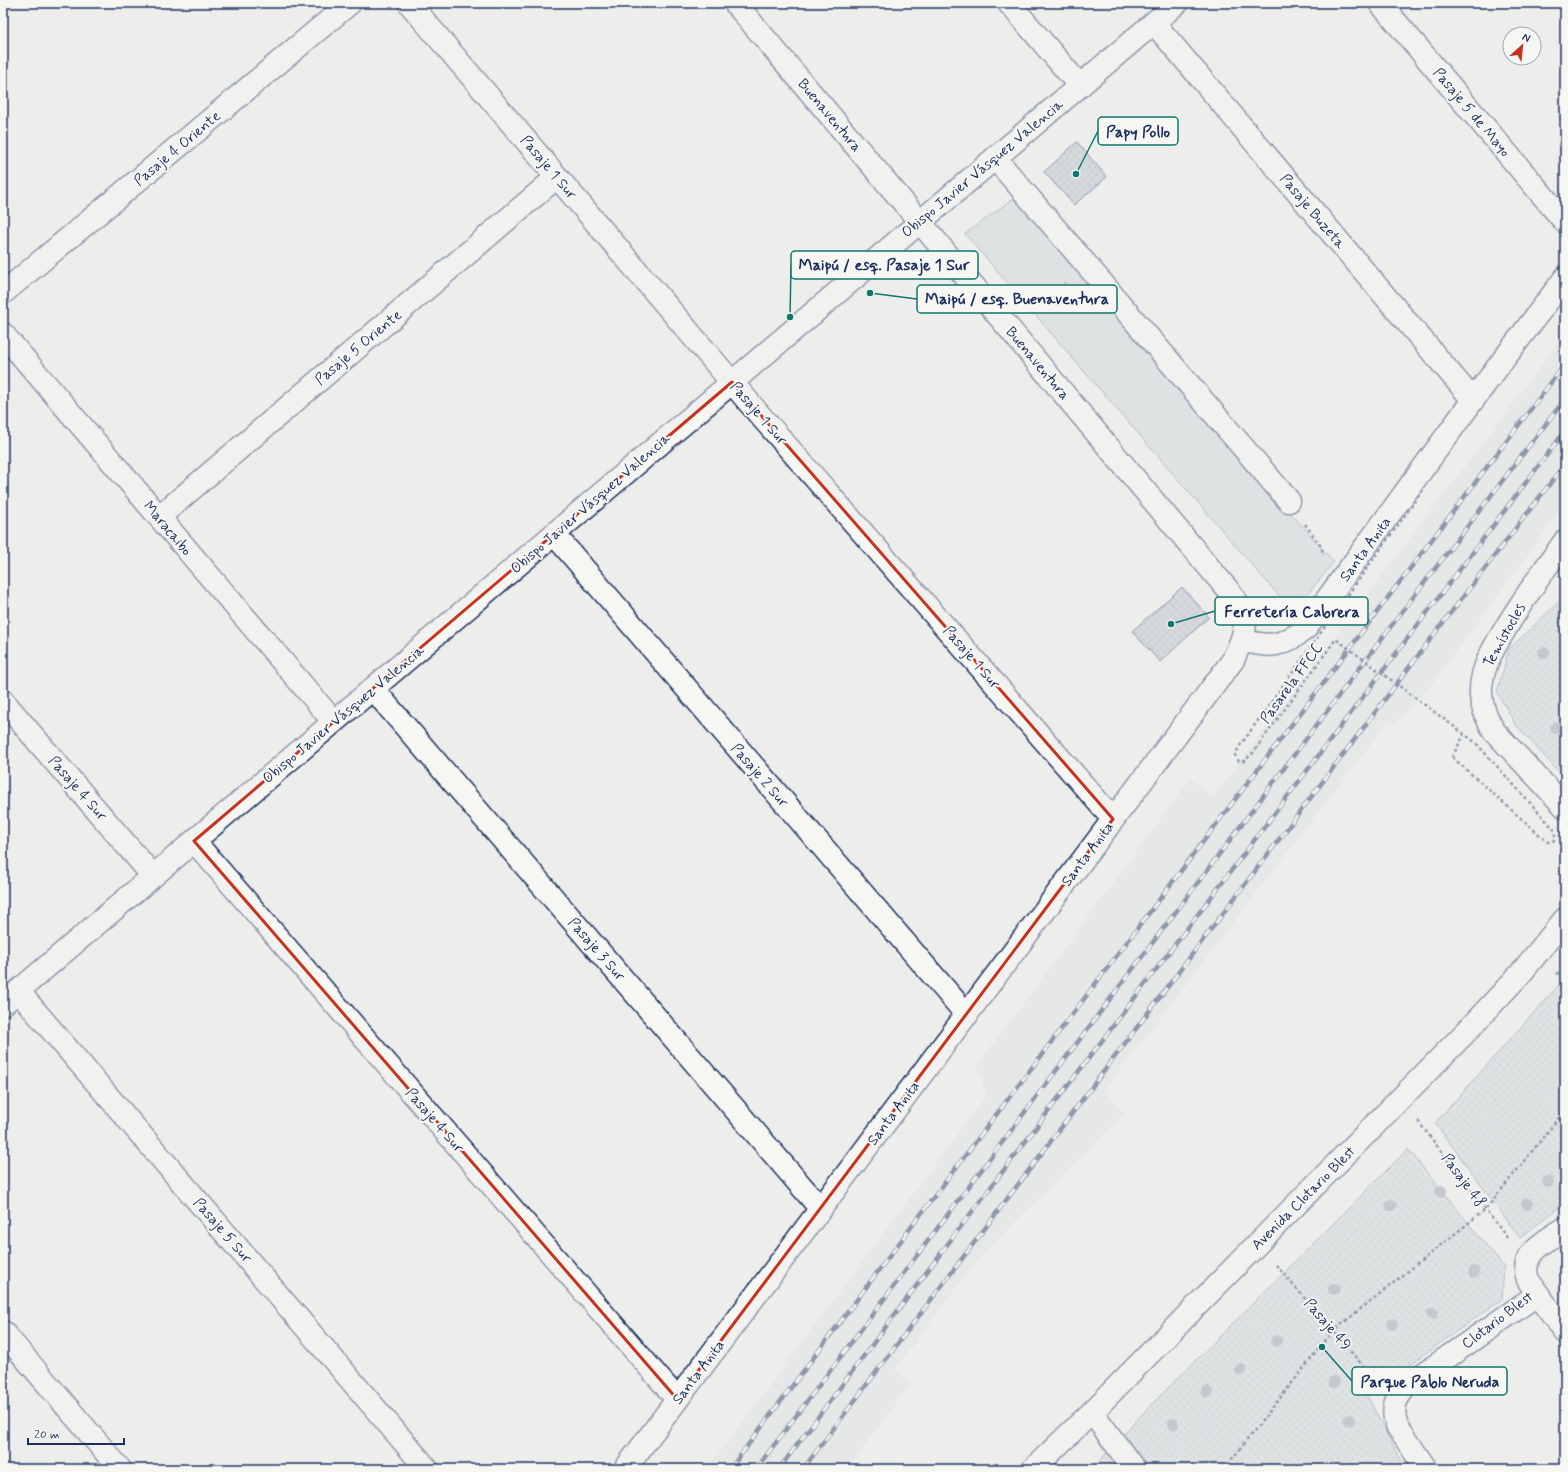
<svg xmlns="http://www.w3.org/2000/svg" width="1568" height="1472" viewBox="0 0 1568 1472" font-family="Mynerve,sans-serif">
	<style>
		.built { fill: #dde0e1 }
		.grass { fill: #ced2d7; stroke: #74809a }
		.park { fill: url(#park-dots); stroke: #74809a }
		.building { fill: url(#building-cross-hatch); stroke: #1b2f5e }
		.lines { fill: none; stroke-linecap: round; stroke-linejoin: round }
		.minor-casing { stroke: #1b2f5e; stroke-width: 25 }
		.major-casing { stroke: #1b2f5e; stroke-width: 25 }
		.path { stroke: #1b2f5e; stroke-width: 2.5; stroke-dasharray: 3 3; stroke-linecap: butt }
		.minor { stroke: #f6f6f2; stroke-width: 22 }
		.major { stroke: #f6f6f2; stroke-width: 22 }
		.rail-casing { stroke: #1b2f5e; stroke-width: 4.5 }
		.rail { stroke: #f6f6f2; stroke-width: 3; stroke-dasharray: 9; stroke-linecap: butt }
		.path-bridge { stroke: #1b2f5e; stroke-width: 2.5; stroke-dasharray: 3 3; stroke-linecap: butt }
		.tree { fill: #929cae }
		.marked { fill: none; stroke: #c8321e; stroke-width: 3; stroke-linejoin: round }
		.labels { text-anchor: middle; stroke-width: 4; stroke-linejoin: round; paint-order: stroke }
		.street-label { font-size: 15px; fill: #1b2f5e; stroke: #f6f6f2 }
		.leader { fill: none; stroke: #0f766e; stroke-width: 1.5 }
		.callout-dot { fill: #0f766e; stroke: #f6f6f2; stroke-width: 1.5 }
		.callout { fill: #f6f6f2; stroke: #0f766e; stroke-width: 1.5 }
		.callout-label { font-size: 16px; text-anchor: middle; font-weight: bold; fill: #1b2f5e }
	</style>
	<defs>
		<pattern id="park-dots" width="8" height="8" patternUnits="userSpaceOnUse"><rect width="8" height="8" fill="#ced2d7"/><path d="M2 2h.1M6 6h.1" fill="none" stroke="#b0b5bb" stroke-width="1.8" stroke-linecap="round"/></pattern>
		<pattern id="building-cross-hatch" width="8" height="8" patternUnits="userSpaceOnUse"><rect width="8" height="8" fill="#b9bfc8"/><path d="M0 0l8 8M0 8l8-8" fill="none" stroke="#9ea4ae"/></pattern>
	</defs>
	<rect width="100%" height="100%" fill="#edeeec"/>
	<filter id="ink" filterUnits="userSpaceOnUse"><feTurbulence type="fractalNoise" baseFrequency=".025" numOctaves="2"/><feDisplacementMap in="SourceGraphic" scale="8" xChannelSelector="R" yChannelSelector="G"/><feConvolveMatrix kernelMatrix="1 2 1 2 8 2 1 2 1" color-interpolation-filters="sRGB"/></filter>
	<g filter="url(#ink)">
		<!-- built -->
		<path class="built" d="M1565 334V505L1430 687 1394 725 1389 721 1105 1090 1125 1114 977 1260 895 1369 911 1383 848 1469H707L986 1095 977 1065 1191 778 1213 797Z"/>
		<!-- grass -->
		<path class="grass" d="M1014 198 1334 562 1293 612 965 234Z"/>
		<!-- park -->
		<path class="park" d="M1565 596V779L1515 724 1497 692 1509 649Z
			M1565 978V1203L1520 1238 1435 1123Z
			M1408 1149 1504 1267 1502 1299 1367 1395 1402 1464 1395 1469H1092L1146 1410Z"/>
		<!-- building -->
		<path class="building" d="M1077 142 1107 177 1074 205 1044 172Z
			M1182 587 1209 617 1160 662 1132 631Z"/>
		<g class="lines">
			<!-- minor casing -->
			<g class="minor-casing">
				<path id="minor" d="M409 3 758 413 1113 819
					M1009 3 1080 86
					M1380 3 1565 222
					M1154 23 1473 400
					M995 158 1289 501
					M3 293 350 3
					M3 334 334 722
					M159 517 557 177
					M554 534 967 1015
					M1565 541C1546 567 1527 594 1510 621 1498 641 1482 664 1481 688 1480 704 1486 717 1494 731L1565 807
					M1242 640C1269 648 1283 647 1306 628L1473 400 1565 278
					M373 689 821 1209
					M3 701 153 876
					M194 841 677 1399
					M18 991 427 1469
					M3 1004 920 222 1228 590C1233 597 1241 606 1244 614 1248 630 1239 646 1233 660L625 1469
					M1565 1228C1545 1242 1519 1252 1528 1280L1565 1332
					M3 1332 120 1469
					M1092 1412 1134 1469
					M1426 1469 1397 1426C1391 1408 1395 1397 1409 1384L1538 1294"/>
			</g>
			<!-- major casing -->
			<g class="major-casing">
				<path id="major" d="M735 3 920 222 1177 3
					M1033 1469 1092 1412 1465 1033 1521 973 1565 919"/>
			</g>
			<!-- path -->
			<path class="path" d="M1032 311 1065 283
				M1305 524 1320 545 1324 555
				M1452 757 1464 735
				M1557 972 1565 984
				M1418 1121 1508 1239
				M1276 1265 1376 1381
				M1224 1469 1333 1331 1486 1209 1565 1110"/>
			<!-- minor -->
			<use href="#minor" class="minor"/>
			<!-- major -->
			<use href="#major" class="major"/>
			<!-- rail casing -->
			<g class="rail-casing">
				<path id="rail" d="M730 1469 924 1210 1565 364
					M756 1469 1395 621 1565 399
					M779 1469 956 1233 1565 431
					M803 1469 1423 649 1565 464"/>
			</g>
			<!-- rail -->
			<use href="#rail" class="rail"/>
			<!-- path-bridge -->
			<path class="path-bridge" d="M1423 490 1239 747 1235 755 1237 759 1240 762 1244 761 1252 754 1336 639 1475 742 1552 827 1555 831V839L1553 841 1548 842 1543 838 1452 757"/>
		</g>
		<!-- trees -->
		<g class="tree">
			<circle cx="1544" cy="653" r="6"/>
			<circle cx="1556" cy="728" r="6"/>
			<circle cx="1548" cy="1182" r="6"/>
			<circle cx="1441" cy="1191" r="6"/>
			<circle cx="1527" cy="1204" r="6"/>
			<circle cx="1391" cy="1205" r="6"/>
			<circle cx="1474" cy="1272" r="6"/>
			<circle cx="1334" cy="1289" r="6"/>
			<circle cx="1432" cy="1314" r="6"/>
			<circle cx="1392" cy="1324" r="6"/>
			<circle cx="1276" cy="1341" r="6"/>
			<circle cx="1241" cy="1370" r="6"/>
			<circle cx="1334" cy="1382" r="6"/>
			<circle cx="1207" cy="1392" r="6"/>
			<circle cx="1349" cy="1420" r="6"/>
			<circle cx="1173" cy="1424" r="6"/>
		</g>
	</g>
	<!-- marked area -->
	<path d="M0 0H1568V1472H0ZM732 382 1113 819 677 1399 194 841Z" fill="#edeeec" fill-opacity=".55" fill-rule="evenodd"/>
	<path class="marked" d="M732 382 1113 819 677 1399 194 841Z"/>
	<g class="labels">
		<!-- street labels -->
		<g class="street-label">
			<text transform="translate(1472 112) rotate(50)" y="5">Pasaje 5 de Mayo</text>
			<text transform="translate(830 115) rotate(50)" y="5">Buenaventura</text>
			<text transform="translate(177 148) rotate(-40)" y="5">Pasaje 4 Oriente</text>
			<text transform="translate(549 167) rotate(50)" y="5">Pasaje 1 Sur</text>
			<text transform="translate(982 168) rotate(-40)" y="5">Obispo Javier Vásquez Valencia</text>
			<text transform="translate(1313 211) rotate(50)" y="5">Pasaje Buzeta</text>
			<text transform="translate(358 347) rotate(-40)" y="5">Pasaje 5 Oriente</text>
			<text transform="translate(1038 363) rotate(50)" y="5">Buenaventura</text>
			<text transform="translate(759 413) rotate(49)" y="5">Pasaje 1 Sur</text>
			<text transform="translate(590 503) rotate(-41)" y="5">Obispo Javier Vásquez Valencia</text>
			<text transform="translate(168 528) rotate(50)" y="5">Maracaibo</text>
			<text transform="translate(1365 549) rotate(-54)" y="5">Santa Anita</text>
			<text transform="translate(1504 635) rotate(-61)" y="5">Temístocles</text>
			<text transform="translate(972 657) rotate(49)" y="5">Pasaje 1 Sur</text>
			<text transform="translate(1291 683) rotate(-54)" y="5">Pasarela FFCC</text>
			<text transform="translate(343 714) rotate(-40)" y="5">Obispo Javier Vásquez Valencia</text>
			<text transform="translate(760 775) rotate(49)" y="5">Pasaje 2 Sur</text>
			<text transform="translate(78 788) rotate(49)" y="5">Pasaje 4 Sur</text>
			<text transform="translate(1087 854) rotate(-53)" y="5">Santa Anita</text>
			<text transform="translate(597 949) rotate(49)" y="5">Pasaje 3 Sur</text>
			<text transform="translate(893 1113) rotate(-53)" y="5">Santa Anita</text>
			<text transform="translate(435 1120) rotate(49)" y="5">Pasaje 4 Sur</text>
			<text transform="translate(1464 1180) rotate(53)" y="5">Pasaje 48</text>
			<text transform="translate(1303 1198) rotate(-45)" y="5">Avenida Clotario Blest</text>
			<text transform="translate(223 1230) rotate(49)" y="5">Pasaje 5 Sur</text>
			<text transform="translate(1497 1320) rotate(-37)" y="5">Clotario Blest</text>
			<text transform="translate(1328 1324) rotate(49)" y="5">Pasaje 49</text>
			<text transform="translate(698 1372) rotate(-53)" y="5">Santa Anita</text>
		</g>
	</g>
	<!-- callouts -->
	<path class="leader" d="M1076 174L1098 131M790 317L791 265M870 293L917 299M1171 624L1215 611M1322 1347L1352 1381"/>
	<g class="callout-dot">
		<circle cx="1076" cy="174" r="4"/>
		<circle cx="790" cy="317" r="4"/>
		<circle cx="870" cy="293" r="4"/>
		<circle cx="1171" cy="624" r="4"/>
		<circle cx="1322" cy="1347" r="4"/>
	</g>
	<g class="callout">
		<rect x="1098" y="117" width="80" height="28" rx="4"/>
		<rect x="791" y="251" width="187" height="28" rx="4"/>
		<rect x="917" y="285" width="200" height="28" rx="4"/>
		<rect x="1215" y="597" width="153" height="28" rx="4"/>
		<rect x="1352" y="1367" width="155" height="28" rx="4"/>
	</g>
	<g class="callout-label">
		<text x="1138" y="137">Papy Pollo</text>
		<text x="884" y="270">Maipú / esq. Pasaje 1 Sur</text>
		<text x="1017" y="304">Maipú / esq. Buenaventura</text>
		<text x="1292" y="617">Ferretería Cabrera</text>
		<text x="1430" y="1387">Parque Pablo Neruda</text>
	</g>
	<!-- margin -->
	<rect width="1568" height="1472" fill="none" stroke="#f6f6f2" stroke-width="16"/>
	<rect x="8" y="8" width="1552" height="1456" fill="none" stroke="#1b2f5e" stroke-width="1.5" filter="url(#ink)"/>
	<!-- north arrow -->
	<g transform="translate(1522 46) rotate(27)"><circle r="19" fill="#f6f6f2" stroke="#9ea6b7"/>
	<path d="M0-3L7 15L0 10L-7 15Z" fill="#c8321e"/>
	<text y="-6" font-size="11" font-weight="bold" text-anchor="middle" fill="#1b2f5e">N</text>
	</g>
	<!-- scale -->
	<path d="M28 1438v6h96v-6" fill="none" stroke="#1b2f5e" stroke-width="2"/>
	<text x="34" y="1438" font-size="12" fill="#1b2f5e" stroke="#f6f6f2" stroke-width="3" paint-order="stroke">20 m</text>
</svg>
